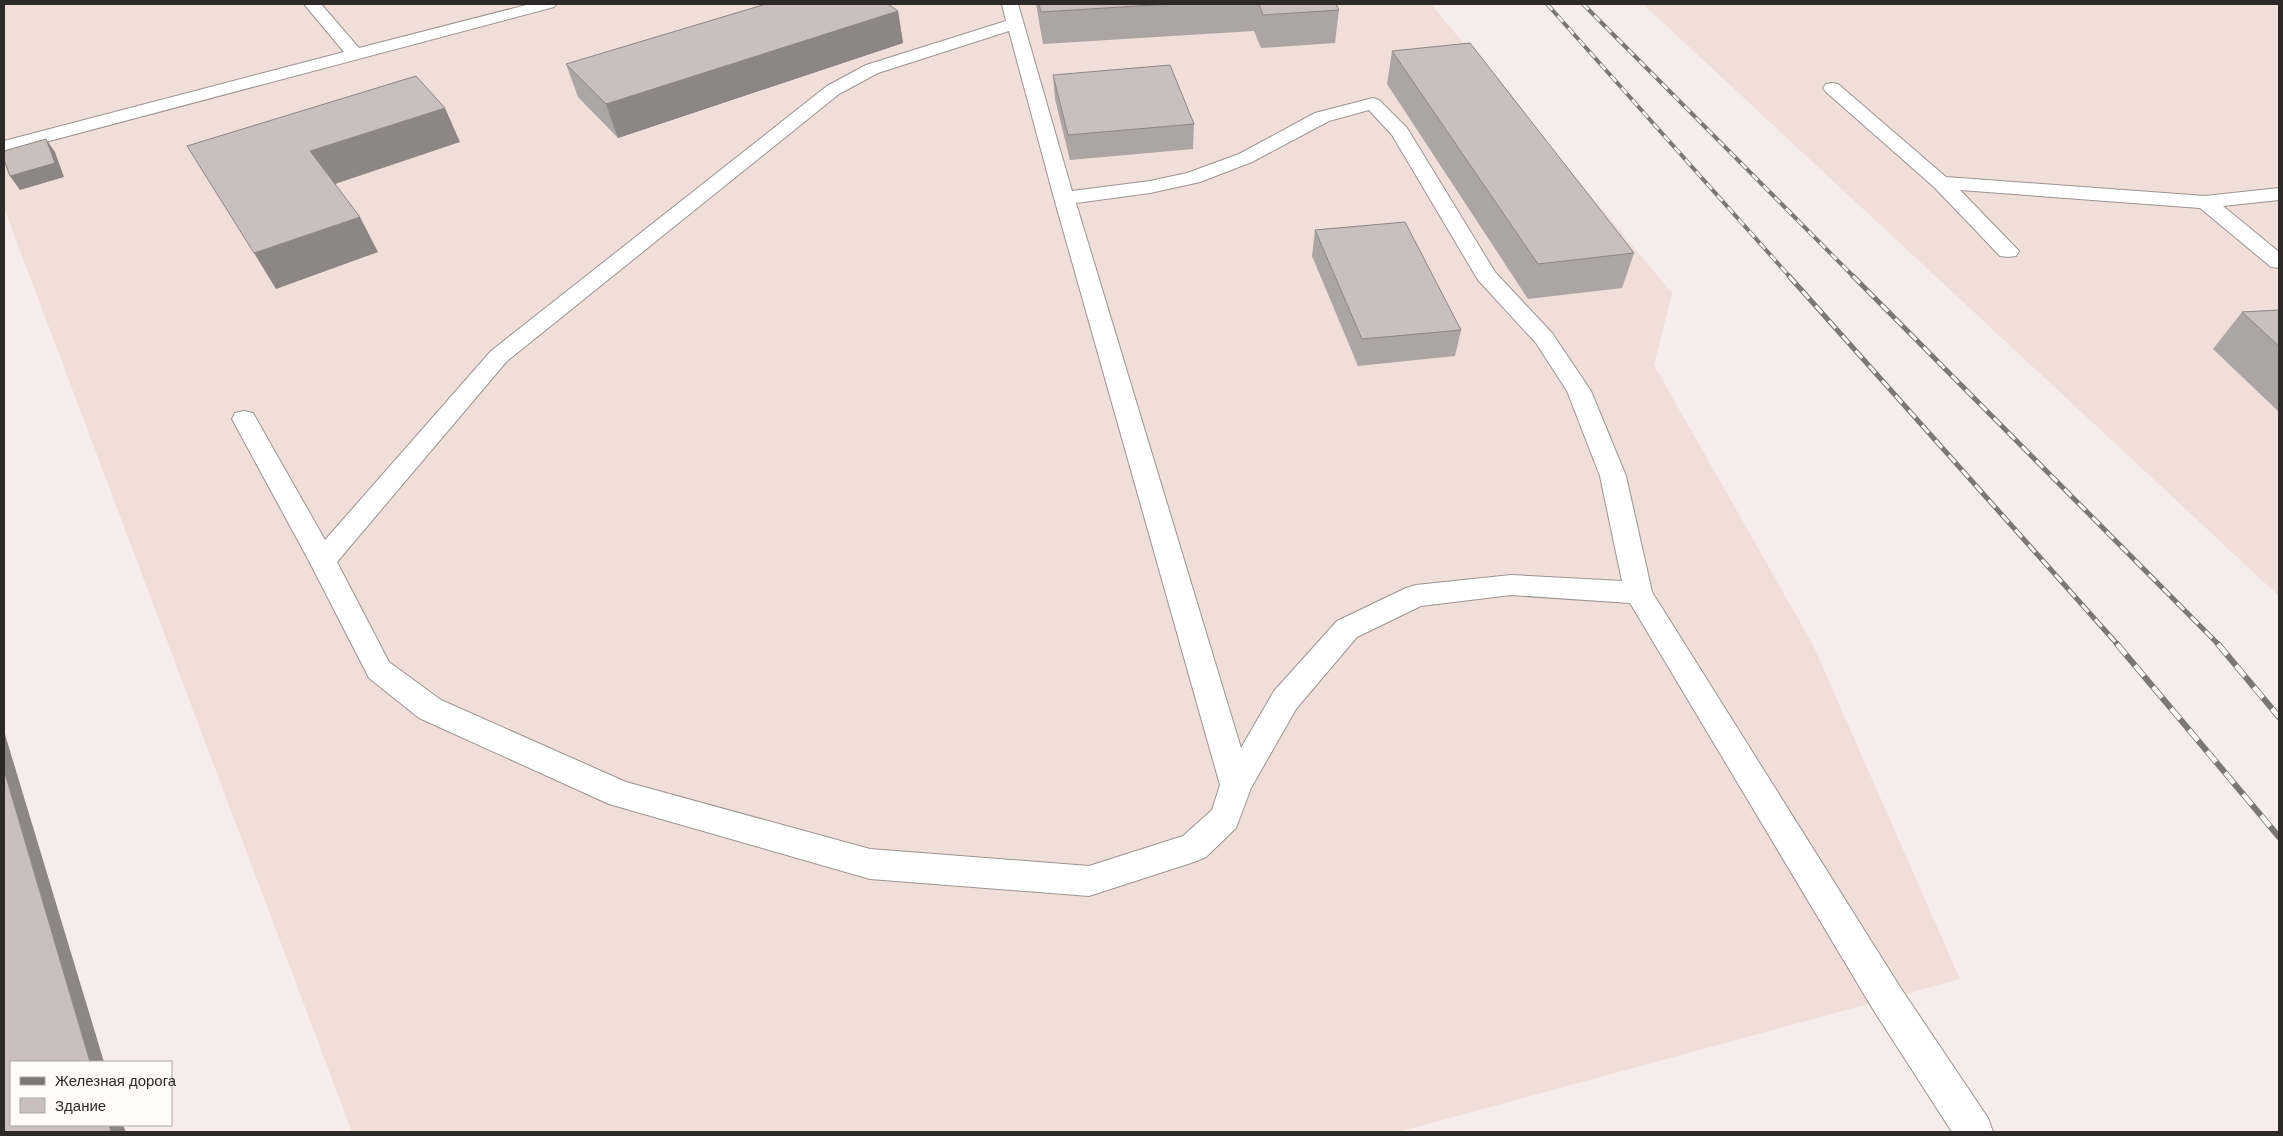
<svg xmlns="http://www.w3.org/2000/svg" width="2283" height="1136" viewBox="0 0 2283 1136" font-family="'DM Sans',sans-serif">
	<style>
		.built { fill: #f0ded8 }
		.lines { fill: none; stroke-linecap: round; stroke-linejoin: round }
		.service-casing { stroke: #9c9491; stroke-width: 2 }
		.service { fill: #fff; fill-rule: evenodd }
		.rail-far2-casing { stroke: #7c7674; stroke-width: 4 }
		.rail-far1-casing { stroke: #7c7674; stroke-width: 5 }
		.rail-casing { stroke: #7c7674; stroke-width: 6 }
		.rail-far2 { stroke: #fffbf9; stroke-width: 2.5; stroke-dasharray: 8; stroke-linecap: butt }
		.rail-far1 { stroke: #fffbf9; stroke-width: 3; stroke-dasharray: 10; stroke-linecap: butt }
		.rail { stroke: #fffbf9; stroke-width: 4.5; stroke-dasharray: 14; stroke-linecap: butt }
		.wall { fill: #ada5a3 }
		.shaded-wall { fill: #8d8684 }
		.building { fill: #c9c0bd; stroke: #8d8684 }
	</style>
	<rect width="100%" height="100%" fill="#f6ece9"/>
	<!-- built -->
	<path class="built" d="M4 4H1431L1672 293 1654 365 1813 645 1960 979 1398 1132H352L4 208Z
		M1643 4H2279V596Z"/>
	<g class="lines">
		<!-- service casing -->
		<g class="service-casing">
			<path id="service" d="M304 4H321L359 48 530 4H556L554 7 4 153V141L344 52Z
				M1002 4H1018L1072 191 1150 181 1187 173 1239 154 1315 113 1373 98 1379 100 1407 128 1495 272 1552 333 1591 391 1626 476 1652 592 1900 987 1988 1118 1993 1132H1952L1874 1011 1630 603 1511 595 1421 606 1357 637 1296 709 1251 788 1236 828 1206 857 1194 862 1089 896 870 879 609 804 419 718 369 678 309 561 232 419 235 413 244 411 253 413 325 540 491 351 827 86 866 65 1006 21ZM1009 31 1054 198 1220 785 1212 810 1183 836 1089 866 870 849 626 782 441 700 389 662 337 562 507 361 839 94 878 73ZM1369 110 1392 135 1478 280 1536 343 1567 391 1600 476 1622 581 1511 575 1416 585 1406 588 1337 621 1274 691 1241 748 1076 203 1150 193 1200 182 1252 162 1329 121Z
				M1832 83 1838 84 1946 177 2205 196 2279 188V200L2223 206 2279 252V268L2271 267 2200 208 1960 190 2019 251 2016 256 2008 257 2000 256 1934 187 1826 92 1823 88 1826 84Z"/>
		</g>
		<!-- service -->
		<use href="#service" class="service"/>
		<!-- rail-far2 casing -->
		<g class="rail-far2-casing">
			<path id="rail-far2" d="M1547 4 1790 277
				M1583 4 1854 277"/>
		</g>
		<!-- rail-far1 casing -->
		<g class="rail-far1-casing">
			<path id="rail-far1" d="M1789 276 2118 645
				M1853 276 2219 645"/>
		</g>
		<!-- rail casing -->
		<g class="rail-casing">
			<path id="rail" d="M2117 644 2279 837
				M2218 644 2279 717"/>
		</g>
		<!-- rail-far2 -->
		<use href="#rail-far2" class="rail-far2"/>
		<!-- rail-far1 -->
		<use href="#rail-far1" class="rail-far1"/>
		<!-- rail -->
		<use href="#rail" class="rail"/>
	</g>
	<!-- wall -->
	<path class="wall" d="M1036 4H1336L1339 10 1335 43 1261 48 1254 31 1043 44Z
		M898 11 903 43 618 138 578 97 566 64Z
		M1392 51 1634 253 1622 288 1528 299 1387 84Z
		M1053 75 1194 124 1193 149 1070 160 1055 99Z
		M1315 230 1461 330 1455 356 1358 366 1312 256Z
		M2279 310V412L2213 349 2242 312Z"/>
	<!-- shaded-wall -->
	<path class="shaded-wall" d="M898 11 903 43 618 138 606 104Z
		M445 108 460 142 329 186 310 151Z
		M46 139 55 152 64 177 20 190 10 176Z
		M360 217 378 252 276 289 254 253Z
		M4 731 104 1062H90L4 770Z
		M109 1125H123L126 1132H111Z"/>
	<!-- building -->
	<path class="building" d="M766 4H888L898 11 606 104 566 64Z
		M1039 4H1170L1041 12Z
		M1259 4H1336L1339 10 1263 15Z
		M1470 43 1634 253 1538 264 1392 51Z
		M1170 65 1194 124 1068 135 1053 75Z
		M416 76 445 108 310 151 360 217 254 253 187 146Z
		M46 139 55 163 10 176 4 160V151Z
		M1405 222 1461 330 1362 339 1315 230Z
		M2279 310V346L2242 312Z
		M4 770 90 1062H11V1125H109L111 1132H4Z"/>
	<!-- border -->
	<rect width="2283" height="1136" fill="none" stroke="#2d2928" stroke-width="10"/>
	<!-- legend -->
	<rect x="10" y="1061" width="162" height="65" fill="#fffbf9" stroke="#aba7a5"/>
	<rect x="20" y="1077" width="25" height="8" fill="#7c7674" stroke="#aba7a5"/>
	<text x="55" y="1086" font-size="15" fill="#2d2928">Железная дорога</text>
	<rect x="20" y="1098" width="25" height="15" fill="#c9c0bd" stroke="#aba7a5"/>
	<text x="55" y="1111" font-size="15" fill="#2d2928">Здание</text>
</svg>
